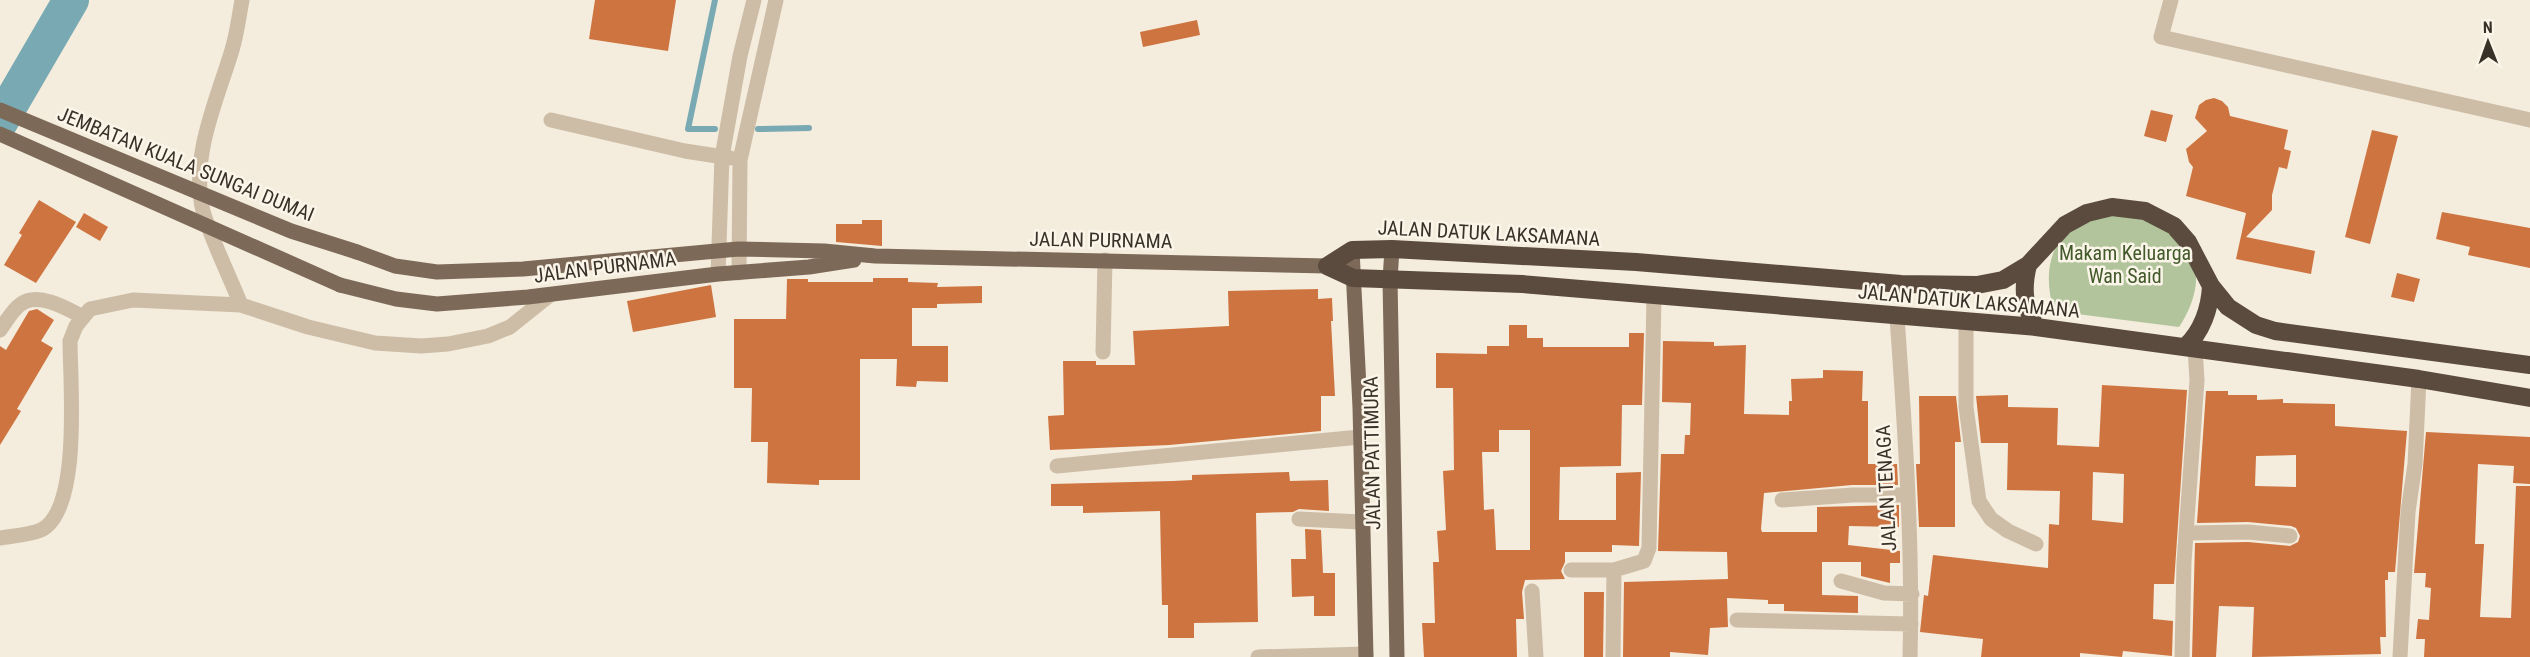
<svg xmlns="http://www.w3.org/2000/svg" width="2530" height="657" viewBox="0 0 2530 657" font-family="'Roboto Condensed',sans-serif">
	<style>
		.green { fill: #b1c49b }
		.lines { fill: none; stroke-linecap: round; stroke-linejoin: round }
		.stream { stroke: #79aab3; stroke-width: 6 }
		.river { stroke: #79aab3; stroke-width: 36 }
		.building { fill: #ce7440; fill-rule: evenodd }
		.minor { stroke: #cdbda7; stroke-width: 15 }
		.major { stroke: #7c6958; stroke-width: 15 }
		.highway { stroke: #5b4b3f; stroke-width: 18 }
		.major-bridge { stroke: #7c6958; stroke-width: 15 }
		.labels { text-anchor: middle; stroke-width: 5; stroke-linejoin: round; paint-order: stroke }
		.street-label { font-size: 20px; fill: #393028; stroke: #fbf5e9 }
		.park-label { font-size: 20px; fill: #42592a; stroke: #fbf5e9 }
	</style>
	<rect width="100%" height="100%" fill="#f4ecdc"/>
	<!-- green -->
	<path class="green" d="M2104 210 2157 217C2168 230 2181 243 2190 257 2204 278 2191 309 2179 327L2054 311C2045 281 2046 250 2071 228 2079 220 2093 215 2104 210Z"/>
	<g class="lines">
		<!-- stream -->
		<path class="stream" d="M715 0 688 129H715
			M758 129 809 128"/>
		<!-- river -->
		<path class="river" d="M0 122 71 0"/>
	</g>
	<!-- building -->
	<path class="building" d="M595 0H676L668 51 589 39Z
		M1197 20 1200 35 1143 47 1140 32Z
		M2214 98 2222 101 2228 107 2230 116 2288 130 2284 149 2291 151 2287 169 2279 167 2272 195V210L2246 237 2315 251 2311 274 2236 259 2246 213 2186 196 2193 167 2189 162 2186 149 2207 131 2195 118 2199 105 2206 100Z
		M2151 110 2173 115 2166 142 2144 136Z
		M2372 130 2398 136 2370 244 2345 237Z
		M39 200 76 222 36 283 4 265 22 235 19 233Z
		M2442 212 2530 228V268L2468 255 2470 247 2436 239Z
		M84 213 108 227 100 241 76 227Z
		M862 220H882V246L836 242V224H862Z
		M2397 273 2420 279 2414 302 2391 297Z
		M873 278H908V282L938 283 937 287 982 286V303L937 304V308H912V346H948V382L917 381 916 387 896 386 897 359H860V480H819V485L767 483 768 442H751L752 388H734V319H786L787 279H808V282H873Z
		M711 285 716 317 633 332 627 301Z
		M1318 289V299L1332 298 1333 321H1331L1335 396H1321V431L1169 445 1050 450 1048 416 1064 415 1063 361H1096V365H1135L1133 331 1229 326 1228 291Z
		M37 309 54 320 41 341 53 348 17 409 21 411 0 445V346L6 350 29 311Z
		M1509 325H1527V338H1543V347H1629V333H1644L1642 405H1622L1621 466 1560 467 1559 520H1616V473L1641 472 1639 546 1612 545V552H1565V562L1561 571 1565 579 1525 580 1522 592 1524 619H1516L1517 657H1424L1422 623H1435L1433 562H1439L1437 531 1446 530 1443 471 1454 470 1453 388H1436V353L1487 354V346H1509ZM1499 430H1530V550H1496L1494 509 1484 510 1482 452H1499Z
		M1663 341 1714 342V346L1746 345 1744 414 1789 415V401H1792L1791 379 1823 378V370L1863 371 1862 401H1868V464H1897L1898 485H1852L1764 493 1761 529 1762 532H1817V507L1899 505V527L1849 526 1848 545 1900 551V563H1890V583L1861 576V562H1822V595L1858 596V613L1784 611V604H1768V600L1727 598 1728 627 1710 628 1708 655 1670 652V657H1623L1624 582 1728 579 1727 552 1658 551 1661 454H1684L1685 435H1690L1691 403 1662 402Z
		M2102 385 2187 390 2174 584H2154L2153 619 2173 621 2172 656 2123 651 2122 657 2080 653V657H1981L1983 639 1920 632 1924 595 1928 596 1933 555 2048 568 2049 524 2059 525 2060 491 2007 490 2008 443H1981L1976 396 2008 395V407L2058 408 2057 445 2099 447ZM2093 472 2124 474 2123 523 2092 520Z
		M2206 391H2228V395H2257V400L2283 399V403L2335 404V426L2407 431 2395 572H2388V580H2385L2386 637H2380L2381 654 2252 657 2254 607 2219 606 2216 657H2192L2195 543 2248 542 2290 546 2298 542 2300 536 2296 528 2291 526 2248 522 2197 523ZM2296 455V487L2255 486 2256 456Z
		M1919 396H1956L1961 442H1955V527H1919L1916 464H1920Z
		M2426 432 2530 437V484L2513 483 2514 466 2478 464 2475 544H2484L2480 617 2511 618 2516 486H2530V657H2424L2425 639H2416L2418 619 2429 620 2431 588 2425 587 2426 573H2414Z
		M1289 472 1290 481 1328 480 1329 511 1299 509 1293 512 1256 513 1258 622 1194 623V638H1168V605H1162L1160 511 1083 513V506H1051V484L1173 481 1192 480V475Z
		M1305 529 1321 530 1323 573H1335V616H1314V596L1292 597 1291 559H1306Z
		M1584 592H1604L1603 657H1584Z"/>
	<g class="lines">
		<!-- minor -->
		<path class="minor" d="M2171 0 2161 37 2530 120
			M551 120 685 151 730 158
			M739 273 740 160 776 0
			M718 274 722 157 740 56 754 0
			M241 305C230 277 211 239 203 211 190 157 217 100 232 50 237 34 239 16 242 0
			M1897 317C1905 430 1913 544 1910 657
			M1966 323V407L1979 501 1991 519 2008 531 2036 544
			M0 330C6 322 13 309 21 304 38 291 68 309 83 317
			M1103 352 1105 260
			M1057 466 1360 437
			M1782 500 1853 495H1908
			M1299 519 1361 522
			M2188 533 2248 532 2290 536
			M0 538C12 536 30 535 41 530 82 510 70 381 70 341L76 326 90 309 133 300 241 305 308 327 375 343 421 346 448 344 488 336 510 327 550 295
			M1571 570H1614L1644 561 1649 548 1654 296
			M1841 581 1884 593 1912 594
			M1532 591 1536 657
			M1737 620 1911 624
			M1258 657 1366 654
			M1613 657 1614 570
			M2182 657 2184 562 2197 380 2195 348
			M2400 657 2408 512 2415 464 2419 379"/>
		<!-- major -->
		<path class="major" d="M1392 249 1390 280 1397 657
			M1352 250 1360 407 1366 657
			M357 252 395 266 437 272 523 269 738 249 824 251 875 256 1327 266
			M340 285 396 299 437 304 528 297 718 274 809 267 854 260"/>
		<!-- highway -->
		<path class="highway" d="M2028 265C2022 289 2024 306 2036 327
			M1327 266 1352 250 1392 249 1636 262 1901 284 1977 285 2003 280 2028 265 2065 225 2087 213 2112 207 2145 211 2174 226 2188 242 2211 286 2228 307 2256 325 2275 331 2530 365
			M1327 266 1353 278 1522 284 2036 327 2419 379 2530 398
			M2185 347C2202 332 2210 308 2211 286"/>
		<!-- major-bridge -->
		<path class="major-bridge" d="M0 110 291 231 357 252
			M0 134 340 285"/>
	</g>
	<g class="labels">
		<!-- street labels -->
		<g class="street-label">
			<text transform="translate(186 164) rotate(22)" y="7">JEMBATAN KUALA SUNGAI DUMAI</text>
			<text transform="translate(1489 233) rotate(3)" y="7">JALAN DATUK LAKSAMANA</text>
			<text transform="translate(1101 240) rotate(1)" y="7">JALAN PURNAMA</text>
			<text transform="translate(605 267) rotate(-7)" y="7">JALAN PURNAMA</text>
			<text transform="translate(1969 301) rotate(5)" y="7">JALAN DATUK LAKSAMANA</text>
			<text transform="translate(1372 453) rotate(-91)" y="7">JALAN PATTIMURA</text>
			<text transform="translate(1886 488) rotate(-93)" y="7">JALAN TENAGA</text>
		</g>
		<!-- park labels -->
		<g class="park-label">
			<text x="2125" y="260">Makam Keluarga<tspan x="2125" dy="23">Wan Said</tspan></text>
		</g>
	</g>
	<!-- north arrow -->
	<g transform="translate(2488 42) rotate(359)" stroke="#fbf5e9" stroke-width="4.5" paint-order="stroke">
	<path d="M0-4.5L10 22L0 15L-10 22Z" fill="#393028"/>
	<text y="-9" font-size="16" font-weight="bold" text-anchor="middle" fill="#393028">N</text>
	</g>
</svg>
